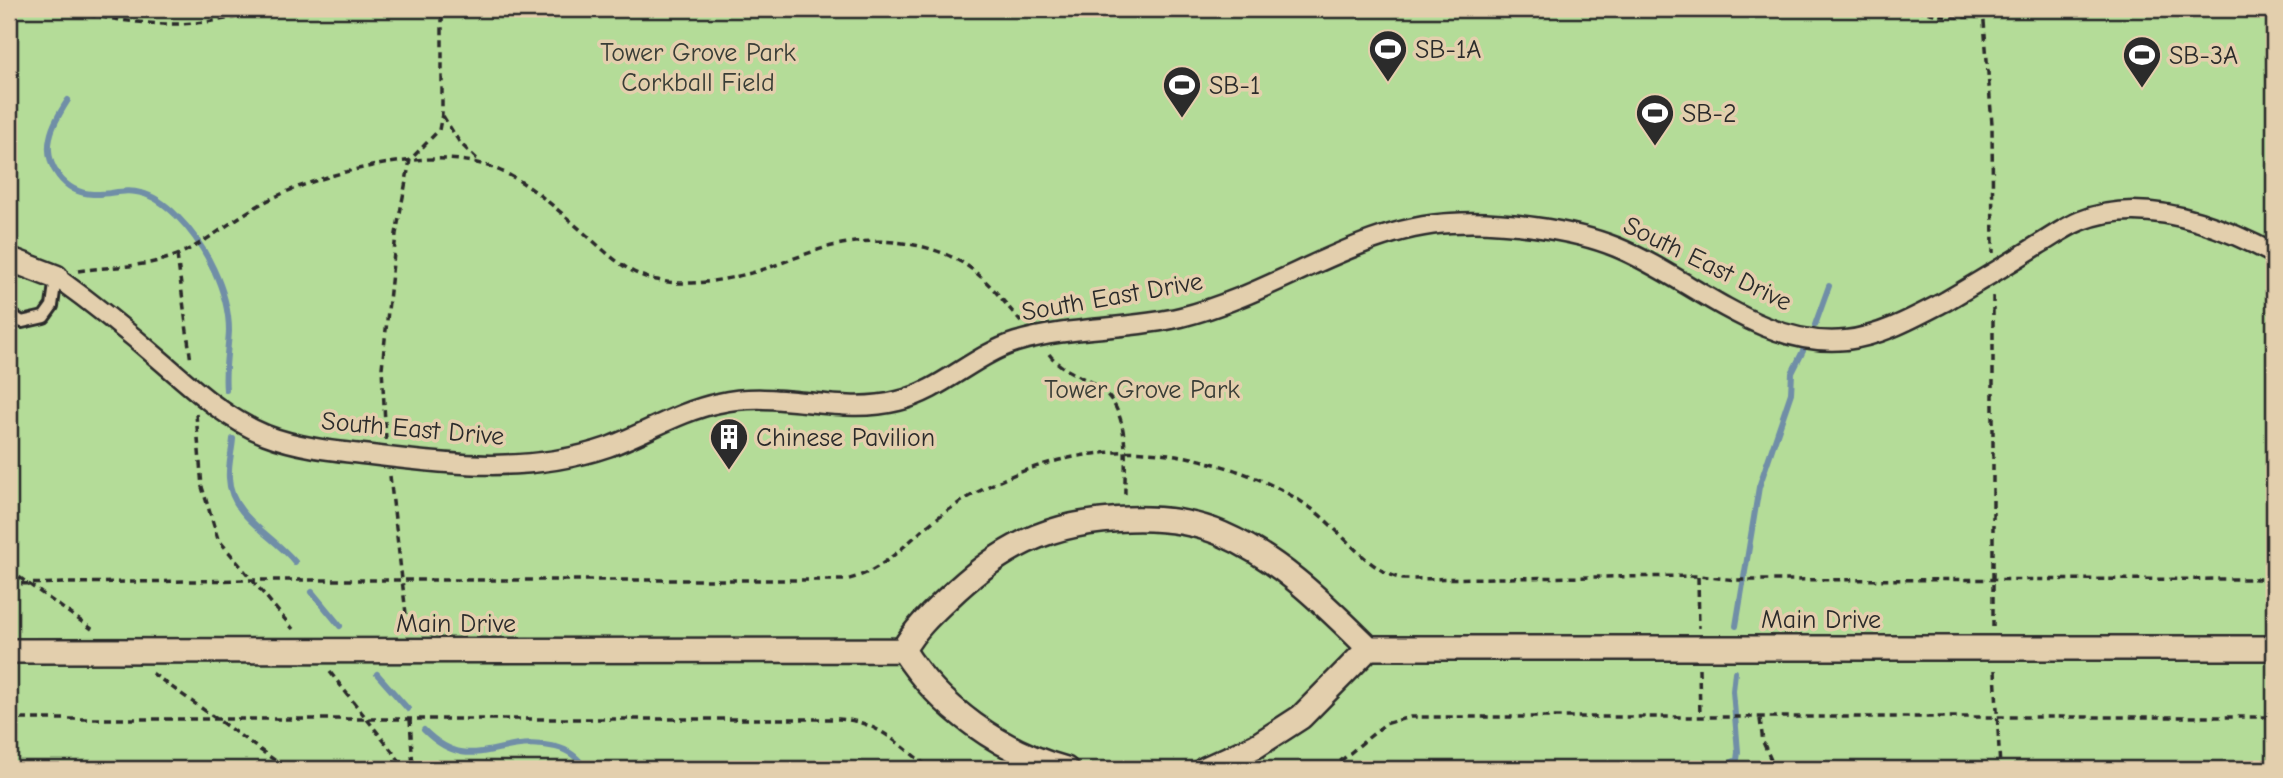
<svg xmlns="http://www.w3.org/2000/svg" width="2283" height="778" viewBox="0 0 2283 778" font-family="'Comic Neue',sans-serif">
	<style>
		.green { fill: #b4dc98; stroke: #708462; stroke-width: 2 }
		.lines { fill: none; stroke-linecap: round; stroke-linejoin: round }
		.stream { stroke: #6f8ea7; stroke-width: 6 }
		.service-casing { stroke: #2b2b2b; stroke-width: 16 }
		.pedestrian-casing { stroke: #2b2b2b; stroke-width: 23 }
		.minor-casing { stroke: #2b2b2b; stroke-width: 28 }
		.path { stroke: #2b2b2b; stroke-width: 3.5; stroke-dasharray: 7 5; stroke-linecap: butt }
		.service { stroke: #e3cfad; stroke-width: 10 }
		.pedestrian { stroke: #e3cfad; stroke-width: 18 }
		.minor { stroke: #e3cfad; stroke-width: 23 }
		.labels { text-anchor: middle; stroke-width: 7; stroke-linejoin: round; paint-order: stroke }
		.poi-label { font-size: 26px; fill: #2b2b2b; stroke: #e3cfad; text-anchor: start }
		.park-label { font-size: 26px; fill: #393d36; stroke: #e3cfad }
		.street-label { font-size: 26px; fill: #2b2b2b; stroke: #e3cfad }
	</style>
	<rect width="100%" height="100%" fill="#e2c6a4"/>
	<filter id="ink" filterUnits="userSpaceOnUse"><feTurbulence type="fractalNoise" baseFrequency=".0143" numOctaves="2"/><feDisplacementMap in="SourceGraphic" scale="14" xChannelSelector="R" yChannelSelector="G"/><feConvolveMatrix kernelMatrix="1 2 1 2 8 2 1 2 1" color-interpolation-filters="sRGB"/></filter>
	<g filter="url(#ink)">
		<!-- green -->
		<path class="green" d="M9 9H2274V769H9Z"/>
		<g class="lines">
			<!-- stream -->
			<path class="stream" d="M68 100C61 111 52 125 50 138 44 166 65 193 93 194 110 195 125 188 141 193 155 196 167 206 177 216 205 244 229 291 229 331 228 351 224 370 226 390
				M1815 325 1829 286
				M233 439C232 452 228 465 229 478 230 516 273 535 295 562
				M312 592 340 626
				M1736 626 1759 487 1791 393 1792 373 1803 351
				M377 674 408 709
				M424 730C472 778 498 733 556 747 568 750 579 758 585 769
				M1717 769 1737 760 1738 752 1733 691 1735 672"/>
			<!-- service casing -->
			<g class="service-casing">
				<path id="service" d="M9 313 22 322 44 317 52 306 56 277"/>
			</g>
			<!-- pedestrian casing -->
			<g class="pedestrian-casing">
				<path id="pedestrian" d="M56 277C92 303 126 330 159 359 193 388 224 418 266 435 300 448 335 451 371 455 451 465 530 474 608 447 646 433 680 411 719 403 779 389 839 416 898 401 941 391 974 355 1016 342 1070 326 1127 330 1181 317 1273 295 1359 227 1451 223 1499 220 1572 229 1616 247 1690 277 1761 349 1846 340 1882 336 1915 317 1946 301 1977 283 2008 264 2038 245 2052 237 2065 227 2080 221 2143 195 2218 224 2274 254"/>
			</g>
			<!-- minor casing -->
			<g class="minor-casing">
				<path id="minor" d="M9 259 56 277
					M1369 648H2274
					M903 650C915 629 930 615 948 598 968 579 991 560 1015 547 1070 516 1164 509 1222 534 1280 559 1324 604 1369 648L1301 717 1256 746 1205 769
					M903 650C940 708 1000 751 1066 769
					M9 651 903 650"/>
			</g>
			<!-- path -->
			<path class="path" d="M53 9C91 15 128 23 166 24 204 25 242 16 279 9
				M1916 9C1951 21 1988 19 2023 9
				M1983 9 1992 124 1993 253
				M443 116 460 143 479 161
				M9 123 18 125
				M177 255 191 362
				M78 271C111 266 145 268 177 255 208 242 234 218 263 203 304 181 359 166 405 161 497 150 526 182 591 239 611 257 630 275 657 280 685 287 720 281 747 274 776 267 803 253 832 246 873 236 930 241 966 265 988 280 1004 302 1021 322
				M1049 354C1061 370 1077 374 1094 384 1133 408 1124 458 1125 499
				M196 414 202 487 218 539 293 629
				M386 440 382 368 396 234 410 160 439 130 442 114V9
				M390 476 408 631
				M9 570 92 629
				M1698 577 1699 628
				M9 584 250 580H845C884 572 906 542 936 519 1014 460 1116 435 1211 463 1246 472 1283 488 1312 509 1342 531 1367 571 1403 579L1698 576 1736 580 2274 579
				M1993 627V296
				M1699 668 1700 718
				M1995 670 2000 769
				M330 672 406 769
				M152 673 287 769
				M9 719H839C879 721 901 747 931 769
				M410 719 413 769
				M1760 719 1763 742 1775 769
				M1331 769 1385 724 1410 717H2274"/>
			<!-- service -->
			<use href="#service" class="service"/>
			<!-- pedestrian -->
			<use href="#pedestrian" class="pedestrian"/>
			<!-- minor -->
			<use href="#minor" class="minor"/>
		</g>
	</g>
	<!-- icons -->
	<defs>
		<g id="stadium-pin" transform="scale(2.0125)"><path d="M0 17L-7.5 6A9.5 9.5 0 1 1 7.5 6Z" fill="#2b2b2b" stroke="#e3cfad"/><path d="M0-5a6.5 5 0 1 0 0 10a6.5 5 0 1 0 0-10ZM-3.5-1.8h7v3.6h-7Z" fill="#fff"/></g>
		<g id="building-pin" transform="scale(2.0125)"><path d="M0 17L-7.5 6A9.5 9.5 0 1 1 7.5 6Z" fill="#2b2b2b" stroke="#e3cfad"/><path d="M-4-6H4V6H1V3H-1V6H-4ZM-2.5-4.3h1.7v1.8h-1.7ZM.8-4.3h1.7v1.8H.8ZM-2.5-1h1.7V.8h-1.7ZM.8-1h1.7V.8H.8Z" fill="#fff"/></g>
	</defs>
	<g fill-rule="evenodd">
		<use href="#stadium-pin" x="1388" y="49"/>
		<use href="#stadium-pin" x="2142" y="55"/>
		<use href="#stadium-pin" x="1182" y="85"/>
		<use href="#stadium-pin" x="1655" y="113"/>
		<use href="#building-pin" x="729" y="437"/>
	</g>
	<g class="labels">
		<!-- poi labels -->
		<g class="poi-label">
			<text x="1415" y="58">SB-1A</text>
			<text x="2169" y="64">SB-3A</text>
			<text x="1209" y="94">SB-1</text>
			<text x="1682" y="122">SB-2</text>
			<text x="756" y="446">Chinese Pavilion</text>
		</g>
		<!-- park labels -->
		<g class="park-label">
			<text x="698" y="61">Tower Grove Park<tspan x="698" dy="30">Corkball Field</tspan></text>
			<text x="1142" y="398">Tower Grove Park</text>
		</g>
		<!-- street labels -->
		<g class="street-label">
			<text transform="translate(1708 263) rotate(26)" y="9">South East Drive</text>
			<text transform="translate(1112 296) rotate(-10)" y="9">South East Drive</text>
			<text transform="translate(413 428) rotate(5)" y="9">South East Drive</text>
			<text x="1821" y="628">Main Drive</text>
			<text x="456" y="632">Main Drive</text>
		</g>
	</g>
	<!-- margin -->
	<rect width="2283" height="778" fill="none" stroke="#e3cfad" stroke-width="35"/>
	<rect x="18" y="18" width="2248" height="743" fill="none" stroke="#2b2b2b" stroke-width="2.5" filter="url(#ink)"/>
</svg>
